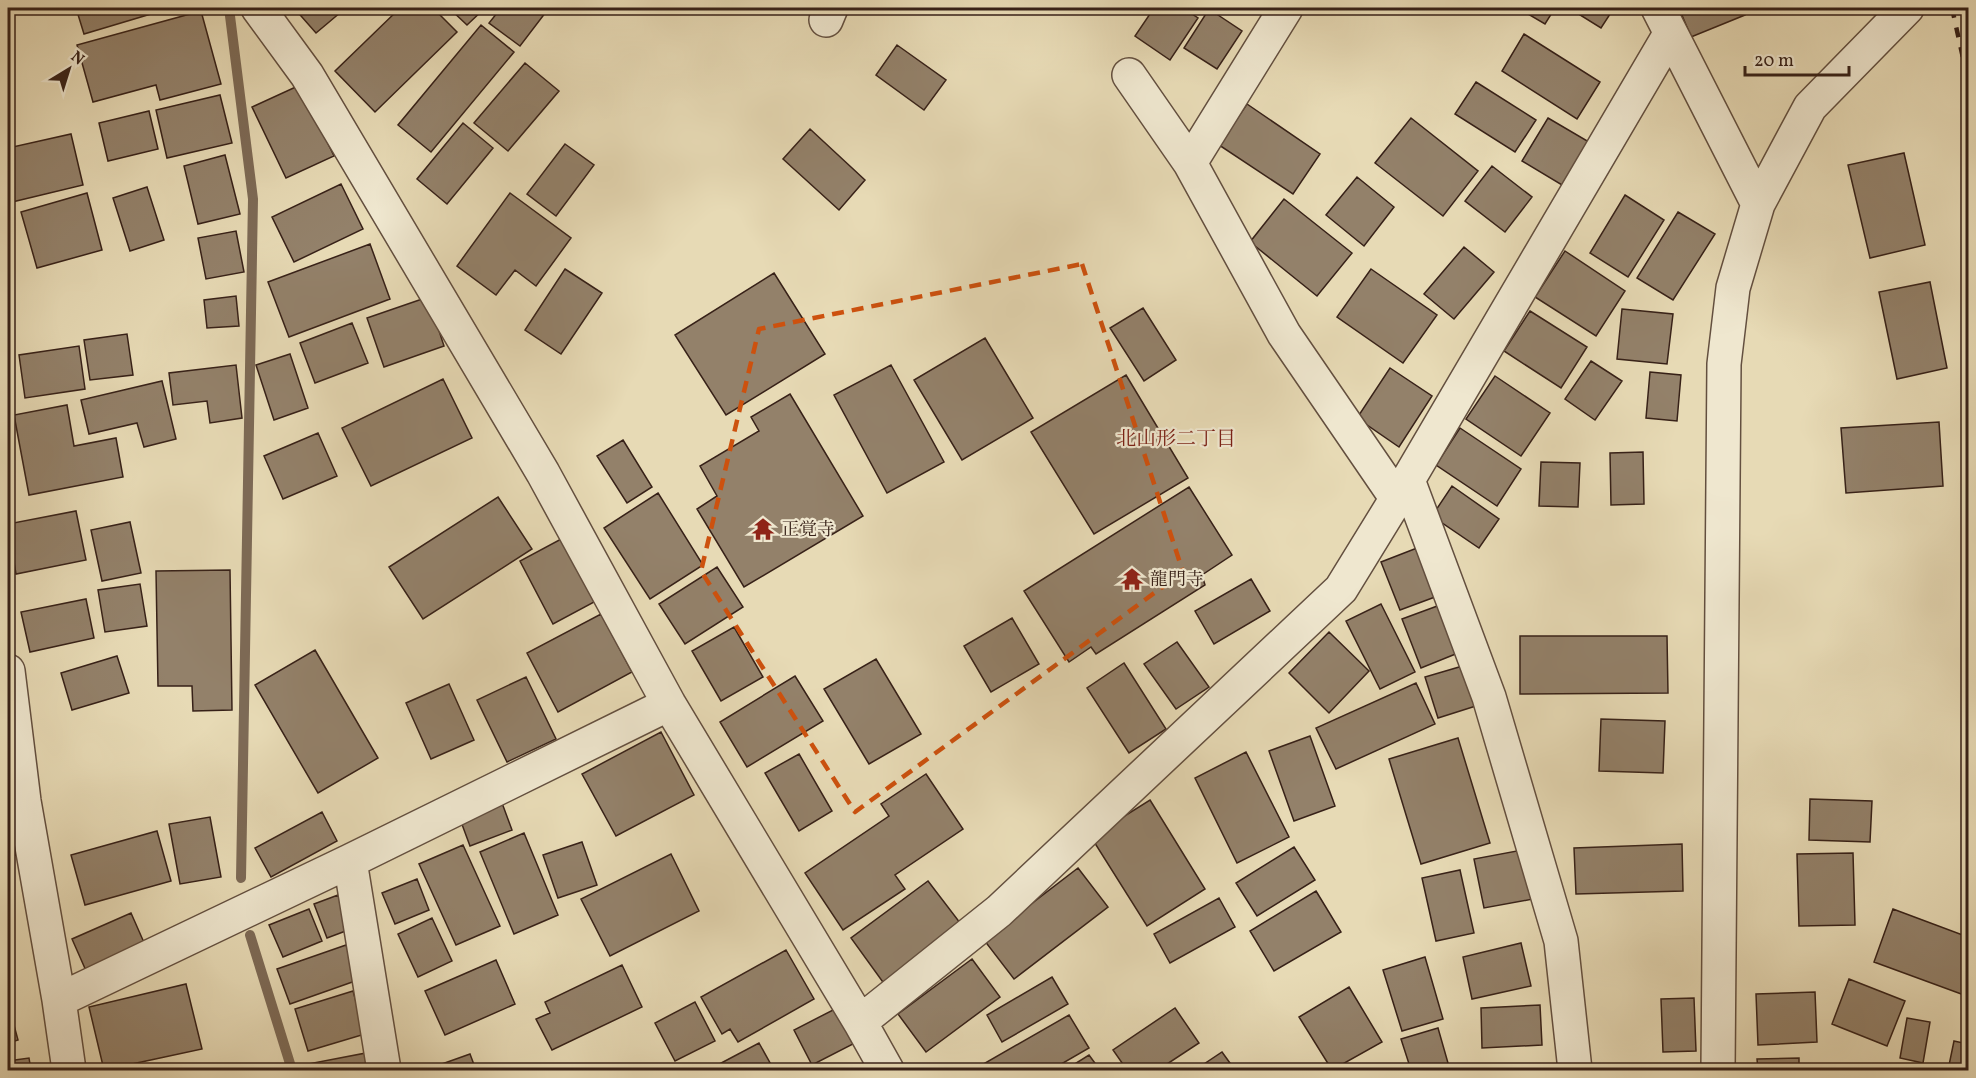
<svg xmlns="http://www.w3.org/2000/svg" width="1976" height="1078" viewBox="0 0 1976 1078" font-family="Vollkorn,'Noto Serif JP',serif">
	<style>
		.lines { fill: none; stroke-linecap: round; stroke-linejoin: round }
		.stream { stroke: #7d6a56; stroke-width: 10 }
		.building { fill: #93816a; stroke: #372118; stroke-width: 1.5 }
		.minor-casing { stroke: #634f3f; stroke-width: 36 }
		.minor { stroke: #efe7cf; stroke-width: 33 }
		.rail { stroke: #372118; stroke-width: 4.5; stroke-dasharray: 10 10; stroke-linecap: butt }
		.marked { fill: none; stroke: #cd510e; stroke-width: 4.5; stroke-dasharray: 12 8; stroke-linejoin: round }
		.labels { text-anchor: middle; stroke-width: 4.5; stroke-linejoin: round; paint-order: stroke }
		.poi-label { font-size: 18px; fill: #372118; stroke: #efe7cf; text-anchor: start }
		.neighbourhood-label { font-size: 20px; fill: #7a1f14; stroke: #efe7cf }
	</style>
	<rect width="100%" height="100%" fill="#e7dab5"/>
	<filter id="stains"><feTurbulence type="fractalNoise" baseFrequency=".00333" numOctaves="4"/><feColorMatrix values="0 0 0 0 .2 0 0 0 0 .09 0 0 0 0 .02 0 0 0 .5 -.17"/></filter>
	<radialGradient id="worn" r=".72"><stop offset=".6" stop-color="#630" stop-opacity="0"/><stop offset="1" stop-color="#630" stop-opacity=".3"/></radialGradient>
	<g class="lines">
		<!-- stream -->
		<path class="stream" d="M229 8 253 199 241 878
			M250 935 292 1070"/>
	</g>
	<!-- building -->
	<path class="building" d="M76 8H171L84 34Z
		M294 8H337L341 12 316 33Z
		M400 8H433L457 32 375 112 335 71Z
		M449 8H485L467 25Z
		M501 8H549L520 46 489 23Z
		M1154 8H1183L1198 18 1170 60 1135 36Z
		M1518 8H1555L1545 24Z
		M1573 8H1614L1601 28 1572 10Z
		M1679 8H1742L1745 15 1691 37Z
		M1209 9 1242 31 1217 69 1184 48Z
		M201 11 221 84 160 100 156 85 93 102 77 45Z
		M481 25 514 52 431 152 398 125Z
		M1524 34 1600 82 1577 119 1502 71Z
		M897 45 946 80 924 110 876 75Z
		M525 63 559 91 508 151 474 123Z
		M1476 82 1536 120 1515 152 1455 114Z
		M300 85 334 156 286 178 252 107Z
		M220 95 232 143 167 158 156 110Z
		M1247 104 1320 154 1293 194 1219 145Z
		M149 111 158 149 108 161 99 123Z
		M1411 118 1478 171 1443 216 1375 163Z
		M1548 118 1589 142 1562 185 1522 161Z
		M463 123 493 148 447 204 417 179Z
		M810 129 865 180 839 210 783 159Z
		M71 134 83 185 8 203V148Z
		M565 144 594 165 556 216 527 194Z
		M1904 153 1925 245 1870 258 1848 165Z
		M225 155 240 214 198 224 184 166Z
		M1492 166 1532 197 1505 232 1465 201Z
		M1357 177 1394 207 1364 246 1326 215Z
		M341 184 363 229 294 262 272 217Z
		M147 187 164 240 130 251 113 198Z
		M87 193 102 250 37 268 21 212Z
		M510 193 571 238 536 286 515 270 496 295 457 266Z
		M1625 195 1664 220 1628 277 1590 253Z
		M1284 199 1352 253 1317 296 1250 242Z
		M1678 212 1715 234 1673 300 1637 278Z
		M236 231 244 272 206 279 198 238Z
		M370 244 390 299 289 337 268 282Z
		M1464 247 1494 272 1454 319 1424 294Z
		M1565 251 1625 291 1596 336 1535 297Z
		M565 269 602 293 561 354 525 330Z
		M1371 269 1437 315 1403 363 1337 317Z
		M774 273 825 354 726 415 675 335Z
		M1930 282 1947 368 1897 379 1879 292Z
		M236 296 239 326 207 328 204 300Z
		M428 297 444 346 384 367 367 318Z
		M1143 308 1176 360 1144 381 1110 328Z
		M1622 309 1673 314 1667 364 1617 359Z
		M1530 311 1587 347 1561 388 1504 351Z
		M352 323 368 363 315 383 300 343Z
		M127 334 133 375 90 380 84 340Z
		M985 338 1033 418 962 460 914 380Z
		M79 346 85 389 25 398 19 355Z
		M290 354 308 408 274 420 256 365Z
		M1591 361 1622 381 1595 420 1565 399Z
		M236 365 242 418 210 423 207 401 173 405 169 373Z
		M891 365 944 462 887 493 834 395Z
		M1390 368 1432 396 1399 447 1357 418Z
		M1650 372 1681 375 1677 421 1646 418Z
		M1126 375 1188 478 1094 534 1031 432Z
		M1495 376 1550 413 1521 456 1466 419Z
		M443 379 472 438 371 486 342 428Z
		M162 381 176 439 144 447 137 423 89 434 81 400Z
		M790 394 863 516 744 587 697 509 717 496 700 466 759 431 751 417Z
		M67 405 74 446 116 438 123 477 29 495 14 415Z
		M1939 422 1943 486 1846 493 1841 428Z
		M1460 428 1521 469 1497 506 1436 465Z
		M318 433 337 476 283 499 264 456Z
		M623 440 652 487 627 503 597 456Z
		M1643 452 1644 504 1611 505 1610 453Z
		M1541 462 1580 463 1578 507 1539 506Z
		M1452 486 1499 519 1479 548 1432 516Z
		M1189 487 1232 555 1202 575 1205 585 1096 654 1091 647 1069 662 1024 591Z
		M658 493 703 565 650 599 604 528Z
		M498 497 532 549 423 619 389 567Z
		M76 511 86 560 16 574 8 524Z
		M130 522 141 573 102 581 91 530Z
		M563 538 596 601 553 624 520 561Z
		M1417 548 1435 597 1400 610 1381 562Z
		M717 567 743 607 685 644 659 604Z
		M230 570 232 710 193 711 192 686H158L156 571Z
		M1251 579 1270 611 1214 644 1195 611Z
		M140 584 147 626 105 632 98 590Z
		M86 599 94 638 30 652 21 612Z
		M1381 604 1415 672 1380 689 1346 621Z
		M1440 605 1458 653 1421 668 1402 619Z
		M601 614 632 672 558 712 527 653Z
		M1012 618 1039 664 991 692 964 646Z
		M734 627 763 677 721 701 692 651Z
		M1329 632 1369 671 1329 713 1289 673Z
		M1520 636H1667L1668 693 1520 694Z
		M1177 642 1209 687 1176 709 1144 664Z
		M315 650 378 758 318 793 255 685Z
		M117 656 129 693 72 710 61 673Z
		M876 659 921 734 869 764 824 689Z
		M1124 663 1166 729 1129 753 1087 688Z
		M1466 665 1479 705 1438 718 1425 677Z
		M795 676 823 721 747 767 720 722Z
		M526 677 556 739 507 762 477 700Z
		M1416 683 1435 724 1336 769 1316 728Z
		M449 684 474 740 431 759 406 703Z
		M1601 719 1665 721 1663 773 1599 771Z
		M661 732 694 795 616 836 582 774Z
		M1310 736 1335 806 1294 821 1269 751Z
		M1458 738 1490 843 1421 864 1389 759Z
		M1246 752 1289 837 1237 863 1195 778Z
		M799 754 832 811 799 831 765 773Z
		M926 774 963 829 895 875 905 889 843 930 805 873 889 816 881 804Z
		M1810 799 1872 801 1870 842 1809 840Z
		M1150 800 1205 889 1147 926 1091 837Z
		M502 803 512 830 470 846 460 819Z
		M322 812 337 841 271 877 255 848Z
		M210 817 221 877 180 884 169 824Z
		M8 822 20 853 8 858Z
		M157 831 171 881 85 905 71 855Z
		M524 833 558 915 514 934 480 852Z
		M582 842 597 885 558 898 543 855Z
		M1682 844 1683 891 1576 894 1574 848Z
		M463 845 500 926 456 945 419 864Z
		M1294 847 1315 880 1257 916 1236 883Z
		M1522 850 1533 899 1484 908 1474 859Z
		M1853 853 1855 925 1799 926 1797 854Z
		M671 854 699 911 610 956 581 899Z
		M1078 868 1108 907 1014 979 984 940Z
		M1460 870 1474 933 1436 941 1422 878Z
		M417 879 429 910 395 924 382 893Z
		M928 881 964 928 885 985 851 938Z
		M1316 891 1341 932 1274 971 1250 931Z
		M338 895 351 929 327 938 314 904Z
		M1219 898 1235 927 1170 963 1154 934Z
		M309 909 322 941 283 957 269 925Z
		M1893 909 1968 937V982L1964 995 1874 962Z
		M131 913 146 947 87 973 72 939Z
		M432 918 452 961 418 977 398 934Z
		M1521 943 1531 986 1472 999 1463 957Z
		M346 945 358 980 290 1004 277 969Z
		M786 950 814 999 738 1042 730 1029 722 1034 701 997Z
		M1425 957 1443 1019 1402 1031 1383 970Z
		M972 959 1000 997 926 1052 898 1014Z
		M496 960 515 1004 445 1035 425 991Z
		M622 965 642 1007 552 1050 536 1019 550 1013 545 1002Z
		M1052 977 1068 1004 1002 1042 987 1015Z
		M1849 979 1905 1001 1887 1046 1832 1024Z
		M186 984 202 1049 104 1070 89 1007Z
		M1349 987 1382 1042 1332 1070 1299 1017Z
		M353 991 365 1034 308 1051 295 1009Z
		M1815 992 1817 1042 1758 1045 1756 994Z
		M1694 998 1696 1051 1663 1052 1661 999Z
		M695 1002 715 1041 675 1061 655 1023Z
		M8 1003 18 1040 8 1043Z
		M1540 1005 1542 1045 1482 1048 1481 1008Z
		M1175 1008 1199 1043 1158 1070H1127L1113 1050Z
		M835 1009 853 1044 812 1065 794 1030Z
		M1069 1015 1089 1048 1051 1070H973Z
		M1907 1018 1930 1022 1923 1063 1900 1058Z
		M1438 1028 1450 1070H1411L1401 1039Z
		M1954 1041 1968 1044V1070H1948Z
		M759 1043 774 1070H708Z
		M1222 1052 1235 1070H1195Z
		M366 1053 369 1070H309L308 1064Z
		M470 1054 476 1070H425Z
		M1089 1055 1100 1070H1065Z
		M29 1058 31 1070H8V1061Z
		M1799 1058V1070H1758L1757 1059Z
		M1630 1066H1686V1070H1630Z"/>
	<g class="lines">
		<!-- minor casing -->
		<g class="minor-casing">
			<path id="minor" d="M258 8 307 75 543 473 669 704 860 1022 887 1070
				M1658 8 1758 204
				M826 20 831 8
				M1129 75 1190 163 1284 334 1397 499
				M1190 163 1286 8
				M1408 480 1489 697 1561 941 1575 1070
				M8 671 24 801 59 1000 69 1070
				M350 861 384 1070
				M59 1000 350 861 669 704
				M860 1022 999 911 1341 589 1408 480 1670 34
				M1718 1070 1724 364 1733 288 1758 204 1810 107 1907 8"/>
		</g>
		<!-- minor -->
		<use href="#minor" class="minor"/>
		<!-- rail -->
		<path class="rail" d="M1952 8 1968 81"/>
	</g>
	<!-- marked area -->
	<path class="marked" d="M1082 264 1183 572 855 812 701 571 759 329Z"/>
	<!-- icons -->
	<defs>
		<g id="temple-bare" transform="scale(1.8)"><path d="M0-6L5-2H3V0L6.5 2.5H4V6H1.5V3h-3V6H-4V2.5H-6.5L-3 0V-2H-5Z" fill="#8f2418" stroke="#efe7cf" stroke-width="2.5" paint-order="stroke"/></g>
	</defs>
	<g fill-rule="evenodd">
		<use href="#temple-bare" x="763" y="529"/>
		<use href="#temple-bare" x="1132" y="579"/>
	</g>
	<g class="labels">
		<!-- poi labels -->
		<g class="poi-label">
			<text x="781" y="535">正覚寺</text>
			<text x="1150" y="585">龍門寺</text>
		</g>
		<!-- neighbourhood labels -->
		<g class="neighbourhood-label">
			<text x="1176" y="445">北山形二丁目</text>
		</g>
	</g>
	<!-- margin -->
	<rect width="1976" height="1078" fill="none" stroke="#e7dab5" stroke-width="30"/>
	<rect x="9" y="9" width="1958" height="1060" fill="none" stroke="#372118" stroke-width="3"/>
	<rect x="15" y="15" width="1946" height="1048" fill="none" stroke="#372118" stroke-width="1.5"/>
	<!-- north arrow -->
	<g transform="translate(69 69) rotate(38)" stroke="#efe7cf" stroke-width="4.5" paint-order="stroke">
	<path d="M0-4.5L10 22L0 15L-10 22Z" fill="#372118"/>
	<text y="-9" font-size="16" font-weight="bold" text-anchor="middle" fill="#372118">N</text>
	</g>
	<!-- scale -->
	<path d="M1745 66v9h104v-9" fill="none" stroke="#372118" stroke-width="3"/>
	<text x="1754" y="66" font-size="18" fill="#372118" stroke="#efe7cf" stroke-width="4.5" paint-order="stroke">20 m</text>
	<rect width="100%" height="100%" filter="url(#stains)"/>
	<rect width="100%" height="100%" fill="url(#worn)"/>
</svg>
